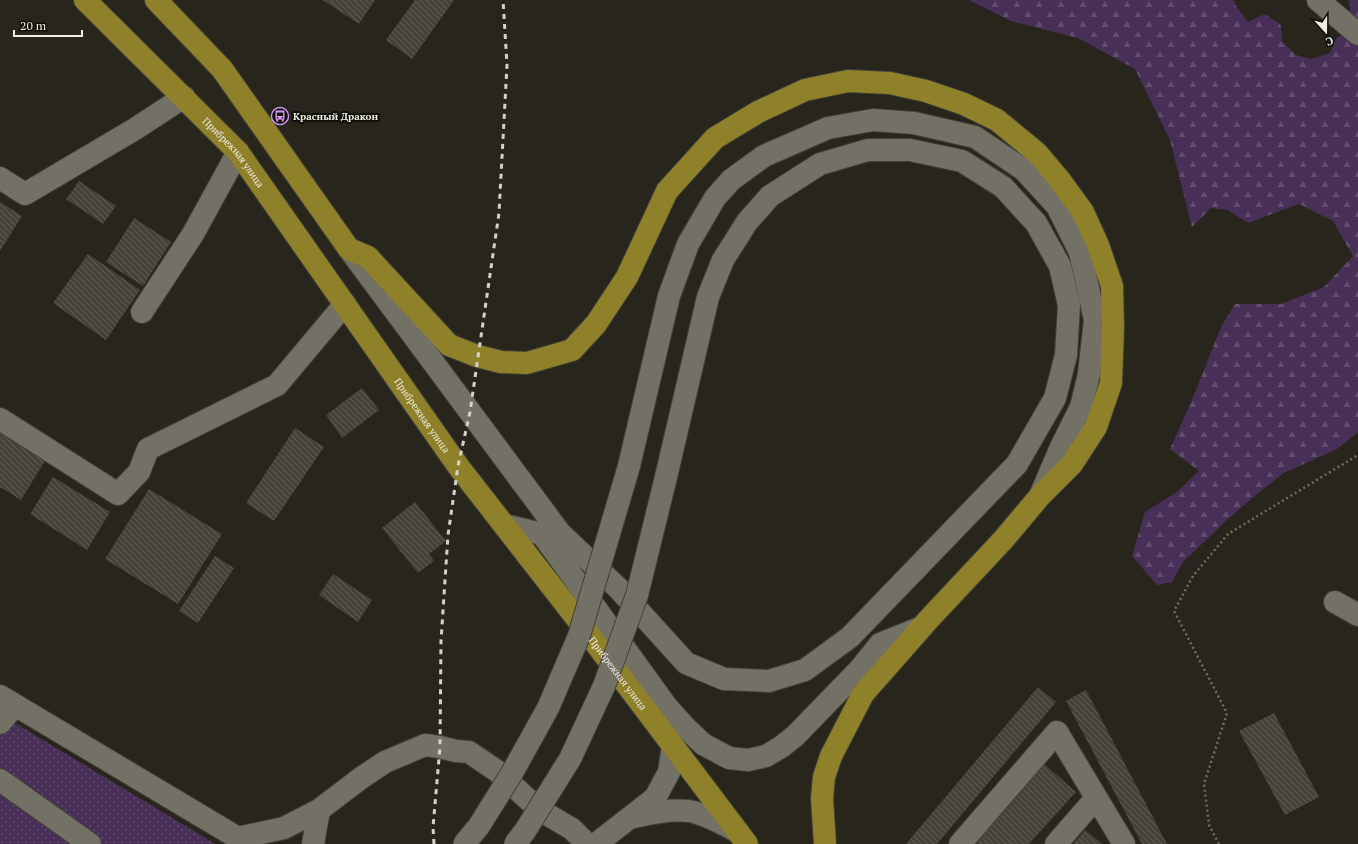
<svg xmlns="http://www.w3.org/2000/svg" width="1358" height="844" viewBox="0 0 1358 844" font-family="'PT Serif',serif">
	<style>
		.grass { fill: url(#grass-dots) }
		.forest { fill: url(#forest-firs) }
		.building { fill: url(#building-back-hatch) }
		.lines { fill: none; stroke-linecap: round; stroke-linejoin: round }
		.minor-casing { stroke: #424037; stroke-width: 24 }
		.major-casing { stroke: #424037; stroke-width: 24 }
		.path { stroke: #6e6d64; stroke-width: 2.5; stroke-dasharray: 2 3; stroke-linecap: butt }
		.minor { stroke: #737065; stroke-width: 22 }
		.major { stroke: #8f802a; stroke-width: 22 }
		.rail { stroke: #d4d3cb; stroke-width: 3; stroke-dasharray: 5 5; stroke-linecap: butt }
		.minor-bridge-casing { stroke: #424037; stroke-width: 24; stroke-linecap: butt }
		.minor-bridge { stroke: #737065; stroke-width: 22 }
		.labels { text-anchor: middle; stroke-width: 4; stroke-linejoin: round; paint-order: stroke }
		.poi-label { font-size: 10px; font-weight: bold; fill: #eeede6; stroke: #100f0a; text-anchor: start }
		.street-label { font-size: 10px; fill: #eeede6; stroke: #100f0a }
	</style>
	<defs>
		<pattern id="grass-dots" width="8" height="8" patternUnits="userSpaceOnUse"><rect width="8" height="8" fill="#482f57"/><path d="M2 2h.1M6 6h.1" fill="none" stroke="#634d6f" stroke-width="1.8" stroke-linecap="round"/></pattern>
		<pattern id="forest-firs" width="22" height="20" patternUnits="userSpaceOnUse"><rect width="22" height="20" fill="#482f57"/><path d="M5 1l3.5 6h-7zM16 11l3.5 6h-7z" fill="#634d6f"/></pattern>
		<pattern id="building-back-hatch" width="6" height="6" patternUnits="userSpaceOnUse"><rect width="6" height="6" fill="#454338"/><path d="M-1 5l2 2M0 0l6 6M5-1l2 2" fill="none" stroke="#605e55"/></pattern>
	</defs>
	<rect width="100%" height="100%" fill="#28261c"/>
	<!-- grass -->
	<path class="grass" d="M0 714 199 834 215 844H0Z"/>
	<!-- forest -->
	<path class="forest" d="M969 0H1233L1236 6 1248 22 1265 14 1281 25 1282 41 1296 55 1311 59 1330 53 1336 39 1344 33 1358 45V432L1337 449 1284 473 1258 493 1228 519 1183 562 1172 582 1157 585 1132 556 1145 512 1177 492 1199 471 1170 449 1194 395 1221 327 1235 304H1281L1324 287 1353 256 1333 221 1299 204 1248 223 1228 210 1211 208 1192 227 1170 140 1135 69 1078 38 1011 21Z
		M1349 0H1358V23L1351 18Z"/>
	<!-- building -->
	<path class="building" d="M323 0H375L359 24Z
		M415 0H454L412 59 386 40Z
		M79 181 116 206 103 224 66 199Z
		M0 202 22 216 0 251Z
		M134 218 171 242 143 286 106 262Z
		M88 254 140 290 106 340 53 303Z
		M362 388 379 410 342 438 326 415Z
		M295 428 324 447 274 521 246 503Z
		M0 430 46 459 21 500 0 487Z
		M53 477 110 512 87 550 30 514Z
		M149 489 222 534 178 604 105 559Z
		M415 502 446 541 429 554 434 561 418 573 382 528Z
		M215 556 234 568 198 623 179 611Z
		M333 574 372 600 358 622 319 595Z
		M1038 687 1056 702 937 844H906Z
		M1086 690 1167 844H1142L1066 701Z
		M1274 713 1319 797 1285 815 1239 731Z
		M1043 763 1076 792 1029 844H970Z
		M1085 830 1102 844H1073Z"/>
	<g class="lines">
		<!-- minor casing -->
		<g class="minor-casing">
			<path id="minor" d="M1318 0 1358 34
				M0 178 25 194 135 129 184 97
				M349 249 560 533 618 588 686 663 724 679 769 681 805 670 850 637 1017 464 1055 398 1066 355 1069 305 1060 266 1036 223 1003 187 962 161 910 150H868L820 164 770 196 747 222 723 260 708 297 666 477
				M142 312 193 234 238 152
				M0 419 118 494 139 472 148 449 277 385 345 304
				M629 466 669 296 688 244 715 198 731 180 764 156 828 128 873 120 914 123 975 137 1024 170 1057 206 1080 252 1095 320 1089 374 1081 407 1061 447 1040 496
				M504 525 542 534 667 707 686 728 703 744 729 758 748 760 766 756 781 747 795 736 860 669 880 644 920 628
				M1335 602 1358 615
				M0 696 15 705 0 723
				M15 705 238 838 284 828 319 810 313 844
				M0 780 90 844
				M319 810 361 778 385 762 425 745 440 747 456 751 469 752 497 771 532 803 545 813 572 829 587 844
				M634 817C652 813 670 809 689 811 706 814 723 824 738 832
				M596 844 655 798 669 772 673 746
				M960 844 1057 732 1124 844
				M1056 844 1096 798"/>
		</g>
		<!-- major casing -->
		<g class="major-casing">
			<g id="major">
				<path id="s1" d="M85 0 238 152 458 466 581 624 747 844"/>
				<path d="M156 0 222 69 349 249 368 257 449 345 477 356 501 362 527 363 572 350 596 324 627 277 667 191 715 138 758 112 805 90 848 81 890 83 926 91 964 104 997 120 1037 153 1059 179 1083 212 1098 245 1112 286 1113 327 1111 383 1096 427 1072 464 1040 496 1003 540 929 619 863 694 831 756 824 777 822 798 825 844"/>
			</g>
		</g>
		<!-- path -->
		<path class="path" d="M1219 844 1209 825 1204 784 1227 713 1174 611 1193 576 1228 534 1358 455"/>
		<!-- minor -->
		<use href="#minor" class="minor"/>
		<!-- major -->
		<use href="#major" class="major"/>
		<!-- rail -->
		<path class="rail" d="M434 844 433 827 440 747 441 641 448 535 458 466 470 412 499 213 507 65 503 0"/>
		<!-- minor-bridge casing -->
		<g class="minor-bridge-casing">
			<path id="minor-bridge" d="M464 844 479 826 512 773 548 708 579 636 629 466
				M515 844 525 831 570 759 604 686 637 595 666 477"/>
		</g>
		<!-- minor-bridge -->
		<use href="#minor-bridge" class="minor-bridge"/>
	</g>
	<!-- icons -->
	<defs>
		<g id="bus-ring" transform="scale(0.9)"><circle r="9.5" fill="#100f0a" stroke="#d69bfa" stroke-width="1.5"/><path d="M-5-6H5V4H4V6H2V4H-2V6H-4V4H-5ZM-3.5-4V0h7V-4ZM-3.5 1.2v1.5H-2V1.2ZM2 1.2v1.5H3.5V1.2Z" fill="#d69bfa"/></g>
	</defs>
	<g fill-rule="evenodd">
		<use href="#bus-ring" x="280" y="116"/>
	</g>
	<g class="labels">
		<!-- poi labels -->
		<g class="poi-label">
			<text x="293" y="120">Красный Дракон</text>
		</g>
		<!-- street labels -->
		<g class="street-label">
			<text dy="4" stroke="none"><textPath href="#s1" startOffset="213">Прибрежная улица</textPath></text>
			<text dy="4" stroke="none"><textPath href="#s1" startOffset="537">Прибрежная улица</textPath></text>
			<text dy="4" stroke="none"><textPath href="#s1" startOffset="861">Прибрежная улица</textPath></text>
		</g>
	</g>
	<!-- north arrow -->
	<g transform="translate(1326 32) rotate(159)" stroke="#100f0a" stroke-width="3" paint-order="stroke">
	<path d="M0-3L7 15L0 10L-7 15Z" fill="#eeede6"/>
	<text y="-6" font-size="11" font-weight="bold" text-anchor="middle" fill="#eeede6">С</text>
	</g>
	<!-- scale -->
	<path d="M14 30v6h68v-6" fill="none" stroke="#eeede6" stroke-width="2"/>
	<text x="20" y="30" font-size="12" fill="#eeede6" stroke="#100f0a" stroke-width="3" paint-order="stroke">20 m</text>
</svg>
